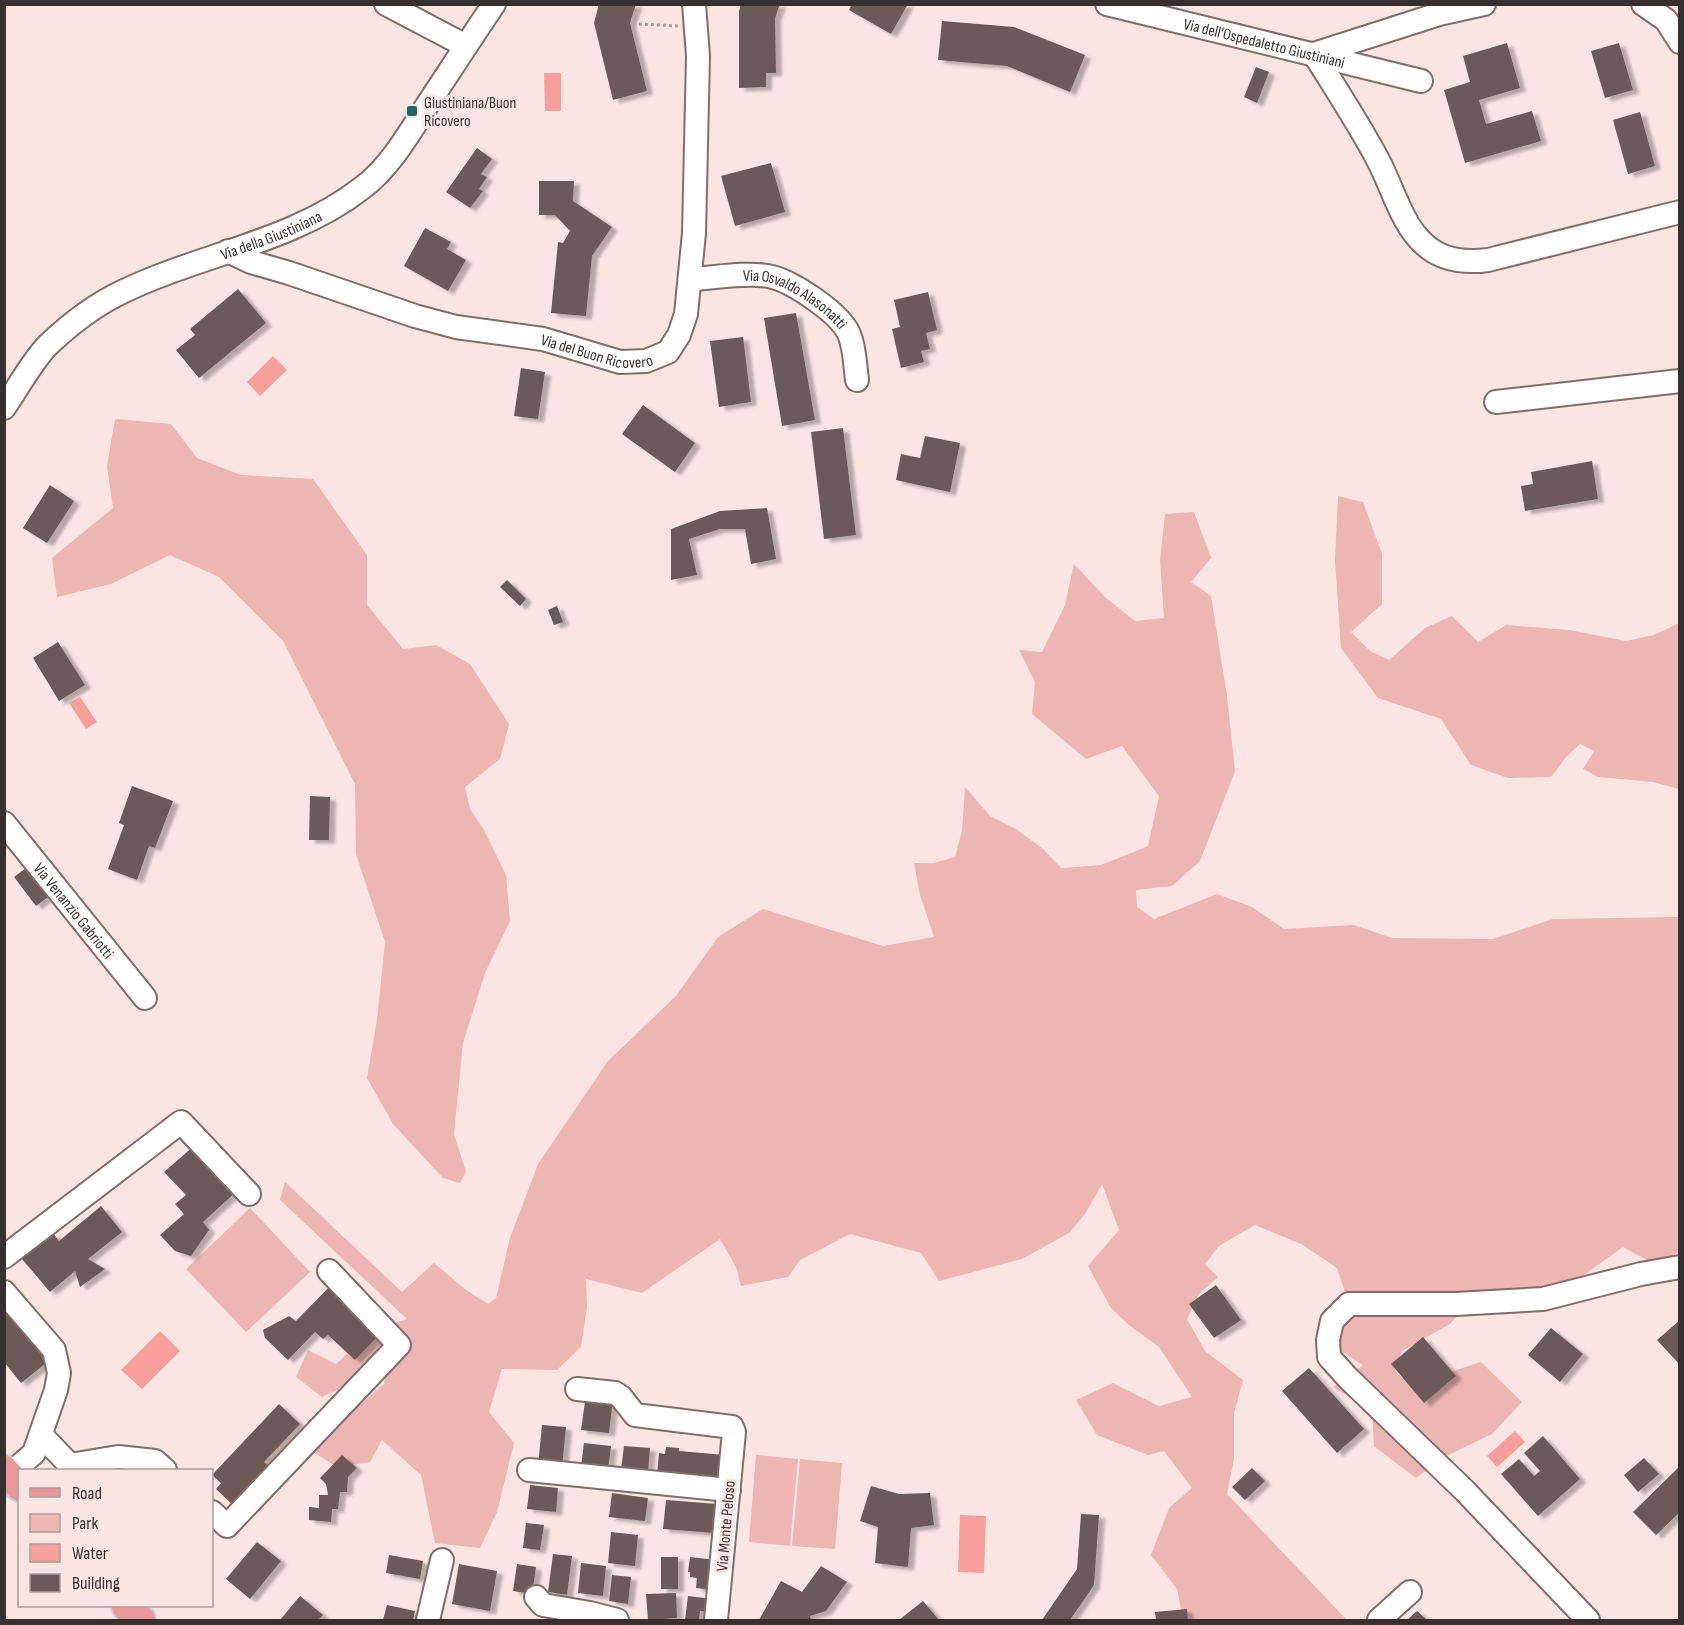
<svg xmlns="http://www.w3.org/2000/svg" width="1684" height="1625" viewBox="0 0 1684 1625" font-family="'Sofia Sans Condensed',sans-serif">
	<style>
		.green { fill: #edb6b3 }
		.water { fill: #f89f9c }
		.building { fill: #6c5a59; filter: url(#shadow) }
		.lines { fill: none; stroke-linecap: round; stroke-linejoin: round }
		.minor-casing { stroke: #806d6c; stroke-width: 26 }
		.major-casing { stroke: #cfcdcd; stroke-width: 32 }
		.path { stroke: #ab9b9a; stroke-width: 3; stroke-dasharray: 3 3; stroke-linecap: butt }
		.minor { stroke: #fff; stroke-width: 22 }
		.major { stroke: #ec989b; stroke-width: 28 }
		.poi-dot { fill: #19676c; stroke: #fae5e3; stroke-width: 2 }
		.labels { text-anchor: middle; stroke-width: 6; stroke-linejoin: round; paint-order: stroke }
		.street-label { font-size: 16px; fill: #383030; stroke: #fae5e3 }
		.poi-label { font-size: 16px; fill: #383030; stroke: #fae5e3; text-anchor: start }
	</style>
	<defs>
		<filter id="shadow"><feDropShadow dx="6" dy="3.5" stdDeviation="1.5" flood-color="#0004"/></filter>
	</defs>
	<rect width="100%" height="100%" fill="#fae5e3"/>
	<!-- green -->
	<path class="green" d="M115 419 171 424 197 458 241 475 313 479 367 555V605L403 649 436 645 470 664 509 724 500 759 465 787 470 809 484 830 506 875 510 921 485 973 463 1043 454 1134 466 1172 460 1183 443 1178 393 1124 367 1078 377 1020 385 942 356 854 355 784 283 641 219 577 170 555 111 584 57 597 52 558 113 508 107 466Z
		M1338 496 1363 502 1382 554V604L1351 632 1370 651 1389 660 1425 628 1452 616 1478 642 1506 625 1569 630 1626 641 1654 635 1679 623V789L1653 782 1598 777 1583 769 1594 751 1580 744 1566 757 1551 777 1508 778 1471 765 1441 719 1378 698 1341 648 1335 560Z
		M1194 512 1211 558 1191 582 1211 596 1227 696 1235 771 1200 861 1172 886 1136 890 1137 907 1154 919 1217 894 1252 907 1284 929 1354 925 1392 938 1493 939 1553 919 1679 917V1252L1656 1265 1623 1247 1550 1299 1468 1304 1450 1324 1402 1351 1395 1371 1420 1395 1438 1376 1481 1362 1522 1402 1492 1434 1442 1458 1416 1478 1374 1446 1372 1411 1333 1387 1363 1365 1327 1342 1349 1304 1337 1268 1301 1244 1255 1225 1219 1246 1205 1264 1218 1277 1199 1294 1187 1319 1205 1351 1243 1380 1234 1413V1459L1227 1494 1347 1620H1183L1177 1589 1151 1555 1169 1508 1192 1488 1164 1451 1148 1455 1097 1435 1076 1400 1113 1383 1159 1406 1192 1397 1159 1347 1129 1325 1111 1308 1088 1266 1119 1230 1102 1184 1085 1214 1069 1233 1022 1259 939 1281 921 1253 850 1234 800 1260 788 1277 741 1286 736 1267 720 1239 642 1293 586 1279 587 1307 581 1347 557 1370 502 1369 489 1412 514 1443 497 1512 480 1548 435 1543 421 1475 382 1440 370 1462 337 1467 309 1449 384 1384 390 1355 377 1372 322 1397 296 1377 308 1350 336 1364 373 1330 407 1319 280 1200 285 1182 402 1292 434 1263 466 1290 488 1304 496 1298 510 1238 538 1164 608 1061 676 996 718 937 763 909 883 946 934 937 920 895 914 863H934L955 857 962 831 965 787 990 816 1016 829 1043 849 1061 868 1101 865 1148 846 1159 796 1122 746 1086 759 1032 714 1035 682 1019 650 1042 652 1065 605 1074 564 1106 598 1135 621 1164 618 1160 561 1165 514Z
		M250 1208 310 1272 246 1332 186 1269Z
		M756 1455 798 1459 790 1546 749 1542Z
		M800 1459 842 1463 835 1549 792 1546Z"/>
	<!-- water -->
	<path class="water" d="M544 73H561V111H545Z
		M273 356 287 370 260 396 247 382Z
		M80 697 97 722 86 729 69 703Z
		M160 1331 180 1351 142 1389 121 1370Z
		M1515 1431 1525 1442 1497 1467 1487 1456Z
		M960 1515 986 1516 984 1573 958 1572Z"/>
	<!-- building -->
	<path class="building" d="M599 4H636L630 23 647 91 613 100 594 23Z
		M741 4H780L775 18 776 73H766V87L739 88V11Z
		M852 4H908L891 34 849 10Z
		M942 21 1014 27 1085 55 1070 92 1007 66 938 60Z
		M1507 43 1520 88 1479 100 1486 124 1532 111 1541 141 1465 163 1444 90 1470 82 1463 56Z
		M1619 43 1633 90 1605 98 1591 51Z
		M1256 67 1269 72 1257 103 1244 97Z
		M1640 112 1655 166 1628 174 1613 120Z
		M477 148 492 159 481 174 487 177 479 189 483 191 470 208 446 192Z
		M771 163 785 212 735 226 721 176Z
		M539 181H574L573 201 612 227 592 256 586 316 551 313 558 242 563 243 570 231 555 215H539Z
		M425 228 451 242 447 249 466 260 448 291 404 266Z
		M238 289 266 323 199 378 176 350 195 335 190 329Z
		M928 292 937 330 926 333 930 349 921 351 924 362 901 368 892 329 900 327 894 300Z
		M796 313 815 420 782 426 764 318Z
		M743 337 751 402 719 407 710 341Z
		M521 368 545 372 538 419 514 416Z
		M643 405 695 443 675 472 622 434Z
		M843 428 856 535 824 539 811 432Z
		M925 436 960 443 950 492 896 480 901 454 920 458Z
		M1592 461 1598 499 1525 511 1521 486 1533 484 1531 472Z
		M50 485 74 501 47 543 23 528Z
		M767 508 776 559 751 564 745 529H720L689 539 697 575 671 580V529L720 511Z
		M507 580 526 599 520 606 500 587Z
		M557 606 563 622 554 625 548 610Z
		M58 642 85 685 59 701 33 658Z
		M132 786 173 801 155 848 149 846 137 880 108 869 124 825 119 823Z
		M310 796 330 797 329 840H309Z
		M26 868 48 897 36 906 14 877Z
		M195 1145 237 1191 203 1222 209 1230 191 1256 175 1251 160 1235 184 1214 175 1204 186 1195 164 1172Z
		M101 1206 122 1232 88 1259 105 1269 80 1287 75 1271 50 1292 22 1259 53 1233 59 1241Z
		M331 1285 381 1333 355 1360 328 1335 323 1339 315 1332 288 1360 265 1338 263 1330 289 1316 296 1321Z
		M1216 1285 1241 1320 1214 1338 1189 1304Z
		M4 1305 50 1360 21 1383 4 1362Z
		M1680 1320V1365L1657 1340Z
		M1551 1328 1583 1354 1560 1382 1528 1355Z
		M1423 1337 1456 1376 1424 1403 1391 1364Z
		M1309 1368 1364 1429 1337 1453 1282 1391Z
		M586 1395 613 1399 609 1433 581 1430Z
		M279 1404 300 1424 264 1462 274 1470 237 1509 216 1489 221 1483 212 1475Z
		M542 1425 566 1427 562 1468 538 1466Z
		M1543 1436 1580 1479 1538 1516 1501 1474 1519 1459 1534 1476 1540 1471 1524 1453Z
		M584 1443 611 1446 608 1470 581 1467Z
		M624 1446 650 1448 648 1473 621 1470Z
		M666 1447 679 1448V1451L725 1455 723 1481 657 1474 659 1453 665 1454Z
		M342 1455 357 1468 348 1477 347 1492H340L338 1509H332L331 1522 309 1520V1507L319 1508V1495H328L326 1484 320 1478Z
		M1644 1458 1659 1474 1638 1492 1624 1475Z
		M1680 1466V1512L1656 1535 1633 1512Z
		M1252 1468 1265 1481 1245 1500 1232 1487Z
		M530 1485 558 1488 556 1512 527 1509Z
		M871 1486 899 1494 930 1493 934 1525 911 1528 908 1567 875 1563 878 1527 860 1521Z
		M612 1493 648 1498 645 1521 609 1517Z
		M666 1500 718 1504 715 1533 663 1529Z
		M1081 1514 1099 1515 1094 1585 1070 1620H1042L1077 1569Z
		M526 1523 544 1525 540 1550 523 1548Z
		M611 1532 638 1535 635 1566 608 1563Z
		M257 1542 281 1561 250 1599 226 1579Z
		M553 1554 572 1556 567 1595 548 1592Z
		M389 1555 423 1561 420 1579 386 1573Z
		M661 1557H678V1589H661Z
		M690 1557 716 1560 712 1590 696 1588 697 1578 690 1577V1572H688Z
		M581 1563 606 1566 603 1596 578 1593Z
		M459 1564 497 1571 490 1611 452 1604Z
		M517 1564 536 1567 532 1594 513 1591Z
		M821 1566 847 1582 826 1611 810 1616 811 1620H759L781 1581 802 1592Z
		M612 1575 631 1577 628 1604 609 1601Z
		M676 1593 677 1618 648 1620 646 1594Z
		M300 1596 323 1615 318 1620H280Z
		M688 1596 712 1599 710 1612 700 1611 699 1620H685Z
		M923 1601 939 1620H899Z
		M387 1605 415 1611 413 1620H383Z
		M1187 1609 1188 1620H1156L1155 1612Z
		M1417 1611 1427 1620H1407Z"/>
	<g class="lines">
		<!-- minor casing -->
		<g class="minor-casing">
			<g id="minor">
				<path d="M386 4 466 46"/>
				<path id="s1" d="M1107 4 1421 81"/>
				<path d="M1484 4 1439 14 1314 54C1336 89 1359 124 1378 160 1392 186 1402 225 1424 244 1442 261 1465 263 1488 260L1680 212"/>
				<path d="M1643 4 1666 20 1680 42"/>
				<path id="s2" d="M228 251 251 262 289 273 415 316 456 327 543 339 620 362 646 361 668 352 679 335 686 314 694 233 698 56 694 4"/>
				<path id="s3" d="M690 279C715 278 743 272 768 276 791 280 840 313 849 334 855 348 855 365 857 380"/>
				<path d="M1496 402 1680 381"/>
				<path id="s4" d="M4 408C17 389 33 360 48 345 70 324 95 305 122 292 200 254 293 242 362 188 390 167 408 135 426 107 449 72 471 38 494 4"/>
				<path id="s5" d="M4 823 145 998"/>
				<path d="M4 1257 181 1122 249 1194"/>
				<path d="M4 1292 54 1350 59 1373 56 1390 34 1453 9 1475"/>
				<path d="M577 1389 615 1393 621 1397 635 1415 732 1427 734 1432 716 1620"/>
				<path d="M41 1435 70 1465 118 1457 155 1461 165 1470"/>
				<path d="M529 1470 729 1490"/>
				<path d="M212 1512 227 1526 399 1345 329 1271"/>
				<path d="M536 1597 543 1605 590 1613 617 1620"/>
				<path d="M428 1620 442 1560"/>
				<path d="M1379 1620 1410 1592"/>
				<path d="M1588 1620 1465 1491 1347 1377 1329 1357 1328 1340 1332 1321 1349 1304H1456L1543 1299 1641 1274 1680 1267"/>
			</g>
		</g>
		<!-- major casing -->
		<g class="major-casing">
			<path id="major" d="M4 1470 20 1487
				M126 1606 141 1620"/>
		</g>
		<!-- path -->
		<path class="path" d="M639 24 679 26"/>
		<!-- minor -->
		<use href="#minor" class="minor"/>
		<!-- major -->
		<use href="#major" class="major"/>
	</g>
	<!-- markers -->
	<rect class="poi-dot" x="406" y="105" width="12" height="12" rx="3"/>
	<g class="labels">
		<!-- street labels -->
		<g class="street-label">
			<text dy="6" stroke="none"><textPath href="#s1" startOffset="162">Via dell'Ospedaletto Giustiniani</textPath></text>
			<text dy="6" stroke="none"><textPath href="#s4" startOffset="328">Via della Giustiniana</textPath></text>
			<text dy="6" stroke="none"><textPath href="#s3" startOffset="112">Via Osvaldo Alasonatti</textPath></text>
			<text dy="6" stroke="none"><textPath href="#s2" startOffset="384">Via del Buon Ricovero</textPath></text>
			<text dy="6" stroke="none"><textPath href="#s5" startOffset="112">Via Venanzio Gabriotti</textPath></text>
			<text transform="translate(725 1526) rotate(-85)" y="6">Via Monte Peloso</text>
		</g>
		<!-- poi labels -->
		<g class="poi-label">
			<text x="424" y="108">Giustiniana/Buon<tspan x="424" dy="18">Ricovero</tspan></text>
		</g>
	</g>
	<!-- border -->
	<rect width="1684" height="1625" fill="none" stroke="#383030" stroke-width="12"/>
	<!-- legend -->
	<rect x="18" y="1469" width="195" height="138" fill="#fae5e3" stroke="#ac9d9b" stroke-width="1.5"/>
	<rect x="30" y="1488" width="30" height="9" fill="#ec989b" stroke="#ac9d9b" stroke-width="1.5"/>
	<text x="72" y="1499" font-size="18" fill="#383030">Road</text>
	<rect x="30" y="1514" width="30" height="18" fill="#edb6b3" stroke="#ac9d9b" stroke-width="1.5"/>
	<text x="72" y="1529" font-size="18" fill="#383030">Park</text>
	<rect x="30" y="1544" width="30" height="18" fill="#f89f9c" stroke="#ac9d9b" stroke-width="1.5"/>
	<text x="72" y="1559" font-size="18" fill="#383030">Water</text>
	<rect x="30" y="1574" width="30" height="18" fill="#6c5a59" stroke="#ac9d9b" stroke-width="1.5"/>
	<text x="72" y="1589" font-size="18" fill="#383030">Building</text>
</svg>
